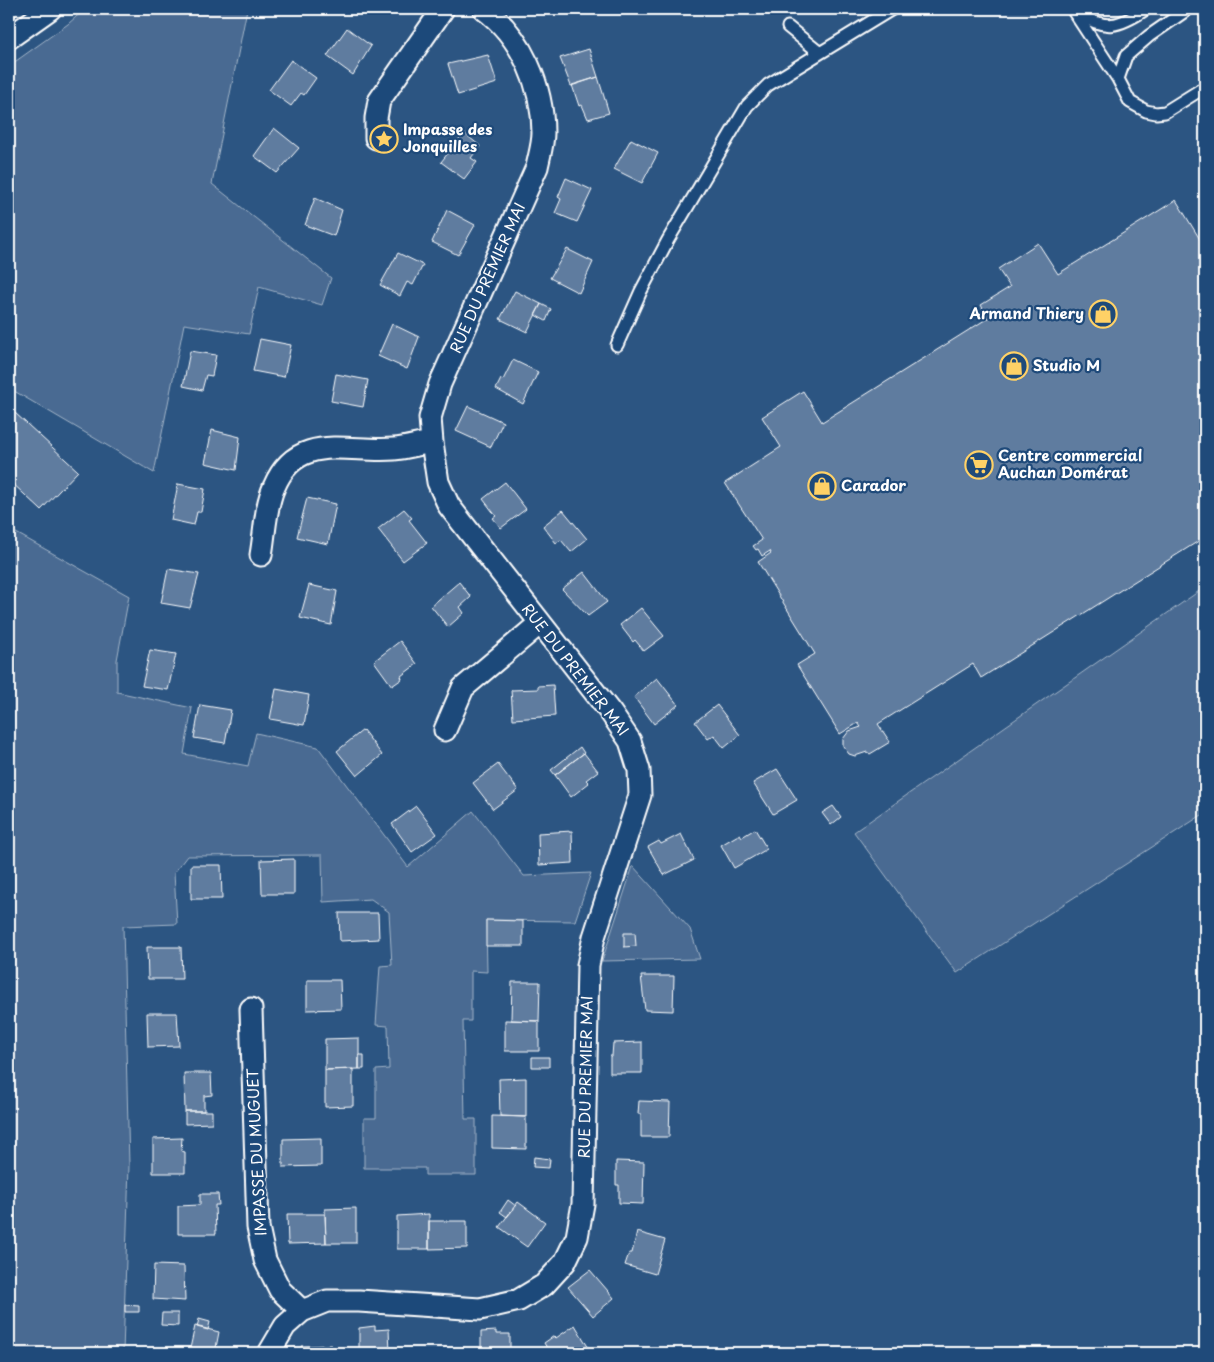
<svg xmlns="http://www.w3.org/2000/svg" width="1214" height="1362" viewBox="0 0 1214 1362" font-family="'Playpen Sans',sans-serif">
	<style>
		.green { fill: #486b92; stroke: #a4b5c8 }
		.building { fill: #5e7c9f; stroke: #fff }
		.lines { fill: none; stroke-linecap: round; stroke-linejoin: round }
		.lane-casing { stroke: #fff; stroke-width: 15 }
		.street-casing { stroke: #fff; stroke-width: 25 }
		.lane { stroke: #1f4a7a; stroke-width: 11 }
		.street { stroke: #1f4a7a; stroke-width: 21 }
		.labels { text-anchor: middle; stroke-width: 4.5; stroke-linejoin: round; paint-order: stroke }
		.poi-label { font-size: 15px; font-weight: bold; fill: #fff; stroke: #1f4a7a; text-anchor: start }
		.street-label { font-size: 15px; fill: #fff; stroke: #1f4a7a }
	</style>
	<rect width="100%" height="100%" fill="#2c5582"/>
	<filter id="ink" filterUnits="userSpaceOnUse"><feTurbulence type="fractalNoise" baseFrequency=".02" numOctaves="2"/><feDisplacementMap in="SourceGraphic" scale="10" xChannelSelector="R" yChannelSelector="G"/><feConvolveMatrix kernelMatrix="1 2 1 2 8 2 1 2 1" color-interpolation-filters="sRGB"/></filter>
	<g filter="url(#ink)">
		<!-- green -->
		<path class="green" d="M85 9H247L212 184 331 278 322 305 259 287 249 334 184 324 154 473 9 388V66L68 24Z
			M9 529 129 596 117 660V692L192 708 184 754 248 766 256 733 318 747 408 867 473 811 524 876 591 873 575 921 486 920 487 972 471 971V1021H463L465 1119H476V1175H425V1168H364V1118H376V1070L389 1069 388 1026 376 1025 380 966 392 965 389 912 371 899 323 902 322 855 187 856 174 873 177 924 123 926 129 1166 123 1353H9Z
			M1205 587V813L957 973 854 832Z
			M633 866 690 929 700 959 602 961Z"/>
		<!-- building -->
		<path class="building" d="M347 28 371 46 353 75 327 56Z
			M589 49 598 77 571 86 560 58Z
			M488 55 497 83 458 95 448 64Z
			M291 60 316 78 304 95 301 93 291 106 269 90Z
			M598 77 609 113 588 119 582 105 579 106 572 85Z
			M274 128 299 148 277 173 254 156Z
			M464 133 480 146 471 158 477 162 464 179 441 162Z
			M631 139 658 153 642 183 614 169Z
			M566 178 592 190 577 222 555 213 561 199 558 197Z
			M315 198 342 210 334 236 305 225Z
			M1176 200 1201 241 1205 238V537L981 678 973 664 878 724 890 742 870 754 867 752 855 756 849 754 843 746V739L849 731 861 727 858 723 840 734 797 665 815 654 758 562 771 553 770 551 762 556 758 549 756 550 753 546 762 540 725 483 781 447 762 417 803 391 822 422 988 318 981 305 1010 287 998 269 1038 243 1058 274Z
			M447 210 475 225 458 255 432 242Z
			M567 249 593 262 579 293 550 278Z
			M398 253 423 265 413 285 407 282 400 296 380 285Z
			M515 291 541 304 527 332 500 319Z
			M541 304 551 309 546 321 535 315Z
			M392 324 419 337 407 369 378 356Z
			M260 339 291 345 284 377 253 371Z
			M190 351 216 355 212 376 206 375 202 390 183 386Z
			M513 360 538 372 523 404 496 389 501 379 503 380Z
			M336 374 368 380 363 407 331 401Z
			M468 406 503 422 491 447 456 431Z
			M14 412 78 471 41 510 9 480V417Z
			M212 430 240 437 236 470 205 463Z
			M505 482 526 509 501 528 493 518 496 516 483 499Z
			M178 484 205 489 201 512H197L194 525 171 520Z
			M307 498 336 504 328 544 297 537Z
			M404 509 412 518 409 520 427 543 403 561 378 529Z
			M563 510 587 539 571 552 561 540 556 543 543 526Z
			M168 569 199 574 190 608 161 603Z
			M584 572 607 602 588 616 562 589Z
			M459 582 471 597 460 607 464 613 448 627 431 606Z
			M309 585 337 591 331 625 300 618Z
			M641 608 664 636 644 651 635 640 633 642 620 625Z
			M400 641 417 664 401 676 402 679 392 686 374 661Z
			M150 650 176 654 168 690 142 686Z
			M657 678 678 705 654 724 634 697Z
			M553 685 555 716 513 719 511 690 538 689V686Z
			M276 689 309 695 304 725 270 719Z
			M200 705 231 710 225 743 194 738Z
			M717 705 740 735 724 748 714 735 708 739 695 722Z
			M363 730 382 755 357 776 337 751Z
			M580 747 584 753 555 775 551 770Z
			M584 753 598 771 586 780 589 783 571 797 555 775Z
			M498 764 518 790 493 809 473 783Z
			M777 769 797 800 773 814 753 783Z
			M416 806 437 834 412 852 392 824Z
			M833 806 841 817 831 825 822 813Z
			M755 829 767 849 734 868 721 845 740 834 742 837Z
			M572 831 573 863 539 865 538 833Z
			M681 834 694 860 664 875 648 847 659 841 661 844Z
			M294 859V894H262L261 860Z
			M191 865H221L222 899H191Z
			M339 913H378L379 939 340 941Z
			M486 920 523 921V946H486Z
			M624 933H635L636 946 624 947Z
			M147 947H181L182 979H148Z
			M641 976H674L673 1011 645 1010Z
			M307 980H340L341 1009 307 1010Z
			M512 982H540L539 1021 511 1020Z
			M147 1013H177L179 1046 148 1047Z
			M505 1020 539 1021V1051H505Z
			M359 1038V1069L325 1070V1039Z
			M642 1042V1073H610V1056H612L613 1043Z
			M359 1055H364V1069H359Z
			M532 1057H549V1067H532Z
			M353 1069V1106L325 1107V1070Z
			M184 1073H211L212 1095 204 1096V1111H185Z
			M526 1078V1117L500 1116 499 1079Z
			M639 1101 670 1102 669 1137H641V1114H638Z
			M185 1111H212V1123L185 1124Z
			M492 1116 526 1117V1149L492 1148Z
			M182 1138 181 1151 185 1152V1173H153V1139Z
			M321 1138V1166L283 1167V1139Z
			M534 1157 550 1159 549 1168 533 1167Z
			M616 1161 644 1162 643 1204 619 1203V1185H616Z
			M200 1194H218L219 1205H215L216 1234H178V1206L200 1205Z
			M508 1200 516 1206 507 1217 500 1212Z
			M518 1202 545 1222 527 1247 499 1227Z
			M356 1208V1243H326L325 1209Z
			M287 1214H325L326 1243 288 1244Z
			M429 1214V1249H397V1216Z
			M429 1221H467V1248L429 1249Z
			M637 1232 665 1240 655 1274 625 1265 629 1253H632Z
			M154 1265 184 1266 185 1301 153 1299Z
			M590 1270 614 1298 593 1316 568 1287Z
			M125 1305 139 1306V1312H125Z
			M162 1313H178V1326L161 1325Z
			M199 1319 210 1322 208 1330 197 1327Z
			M575 1325 590 1350 586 1353H550L544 1343 554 1336 556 1338Z
			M195 1326 219 1332 215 1353H189Z
			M375 1326V1330L389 1329 390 1353H359V1328Z
			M496 1331V1334H510V1353H481V1332Z
			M331 1345V1353H302L301 1346Z"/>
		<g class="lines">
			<!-- lane casing -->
			<g class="lane-casing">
				<path id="lane" d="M1072 9 1118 79 1130 102 1146 111 1156 113 1165 112 1205 87
					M1078 13C1105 31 1119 27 1146 9
					M788 27 820 53 892 9
					M1118 79 1126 56 1149 36 1188 9
					M617 345 641 291 668 240 747 106 768 85 820 53"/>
			</g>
			<!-- street casing -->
			<g class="street-casing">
				<path id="street" d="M9 38 50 9
					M376 138V118L379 101 443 9
					M261 555C265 533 265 507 274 487 297 431 348 453 394 449 406 448 419 444 432 442
					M445 730 463 688 539 624
					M251 1009 258 1227 265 1260 280 1290 302 1311
					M269 1353 285 1326 302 1311 327 1301H359L480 1309 519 1300 544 1285 565 1262 577 1237 583 1204 588 965 594 937 640 795 639 770 630 741 611 713 449 506 438 482 432 442 430 418 440 384 537 167C539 157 543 144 543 133 543 87 522 37 484 9"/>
			</g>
			<!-- lane -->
			<use href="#lane" class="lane"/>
			<!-- street -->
			<use href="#street" class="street"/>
		</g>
	</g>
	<!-- icons -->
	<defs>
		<g id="sight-ring" transform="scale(1.4375)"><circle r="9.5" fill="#1f4a7a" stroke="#ffd166" stroke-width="1.5"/><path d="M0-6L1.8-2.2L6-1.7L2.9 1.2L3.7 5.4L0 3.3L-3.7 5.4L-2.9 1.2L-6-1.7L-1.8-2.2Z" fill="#ffd166"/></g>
		<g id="shop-ring" transform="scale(1.4375)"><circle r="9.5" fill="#1f4a7a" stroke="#ffd166" stroke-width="1.5"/><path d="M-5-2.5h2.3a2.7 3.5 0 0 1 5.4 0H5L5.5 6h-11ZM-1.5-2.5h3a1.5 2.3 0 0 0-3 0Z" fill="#ffd166"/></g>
		<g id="supermarket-ring" transform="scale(1.4375)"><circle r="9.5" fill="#1f4a7a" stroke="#ffd166" stroke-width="1.5"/><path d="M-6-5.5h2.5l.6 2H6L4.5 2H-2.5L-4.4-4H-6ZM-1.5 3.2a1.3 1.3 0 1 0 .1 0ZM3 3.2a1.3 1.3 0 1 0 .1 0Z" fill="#ffd166"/></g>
	</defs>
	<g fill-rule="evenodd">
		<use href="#sight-ring" x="384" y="139"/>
		<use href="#shop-ring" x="1103" y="314"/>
		<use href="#shop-ring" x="1014" y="366"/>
		<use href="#supermarket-ring" x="979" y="465"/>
		<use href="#shop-ring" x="822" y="486"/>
	</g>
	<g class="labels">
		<!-- poi labels -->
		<g class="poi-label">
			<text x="403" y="135">Impasse des<tspan x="403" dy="17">Jonquilles</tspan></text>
			<text x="1084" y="319" text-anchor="end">Armand Thiery</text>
			<text x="1033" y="371">Studio M</text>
			<text x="998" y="461">Centre commercial<tspan x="998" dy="17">Auchan Domérat</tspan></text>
			<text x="841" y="491">Carador</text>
		</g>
		<!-- street labels -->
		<g class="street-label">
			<text transform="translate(488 278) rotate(-66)" y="5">RUE DU PREMIER MAI</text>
			<text transform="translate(575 670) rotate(52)" y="5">RUE DU PREMIER MAI</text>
			<text transform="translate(586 1077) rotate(-89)" y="5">RUE DU PREMIER MAI</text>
			<text transform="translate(257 1152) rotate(-93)" y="5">IMPASSE DU MUGUET</text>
		</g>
	</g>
	<!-- margin -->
	<rect width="1214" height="1362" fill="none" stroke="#1f4a7a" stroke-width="30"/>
	<rect x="15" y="15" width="1184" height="1332" fill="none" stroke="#fff" stroke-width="2" filter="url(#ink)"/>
</svg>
